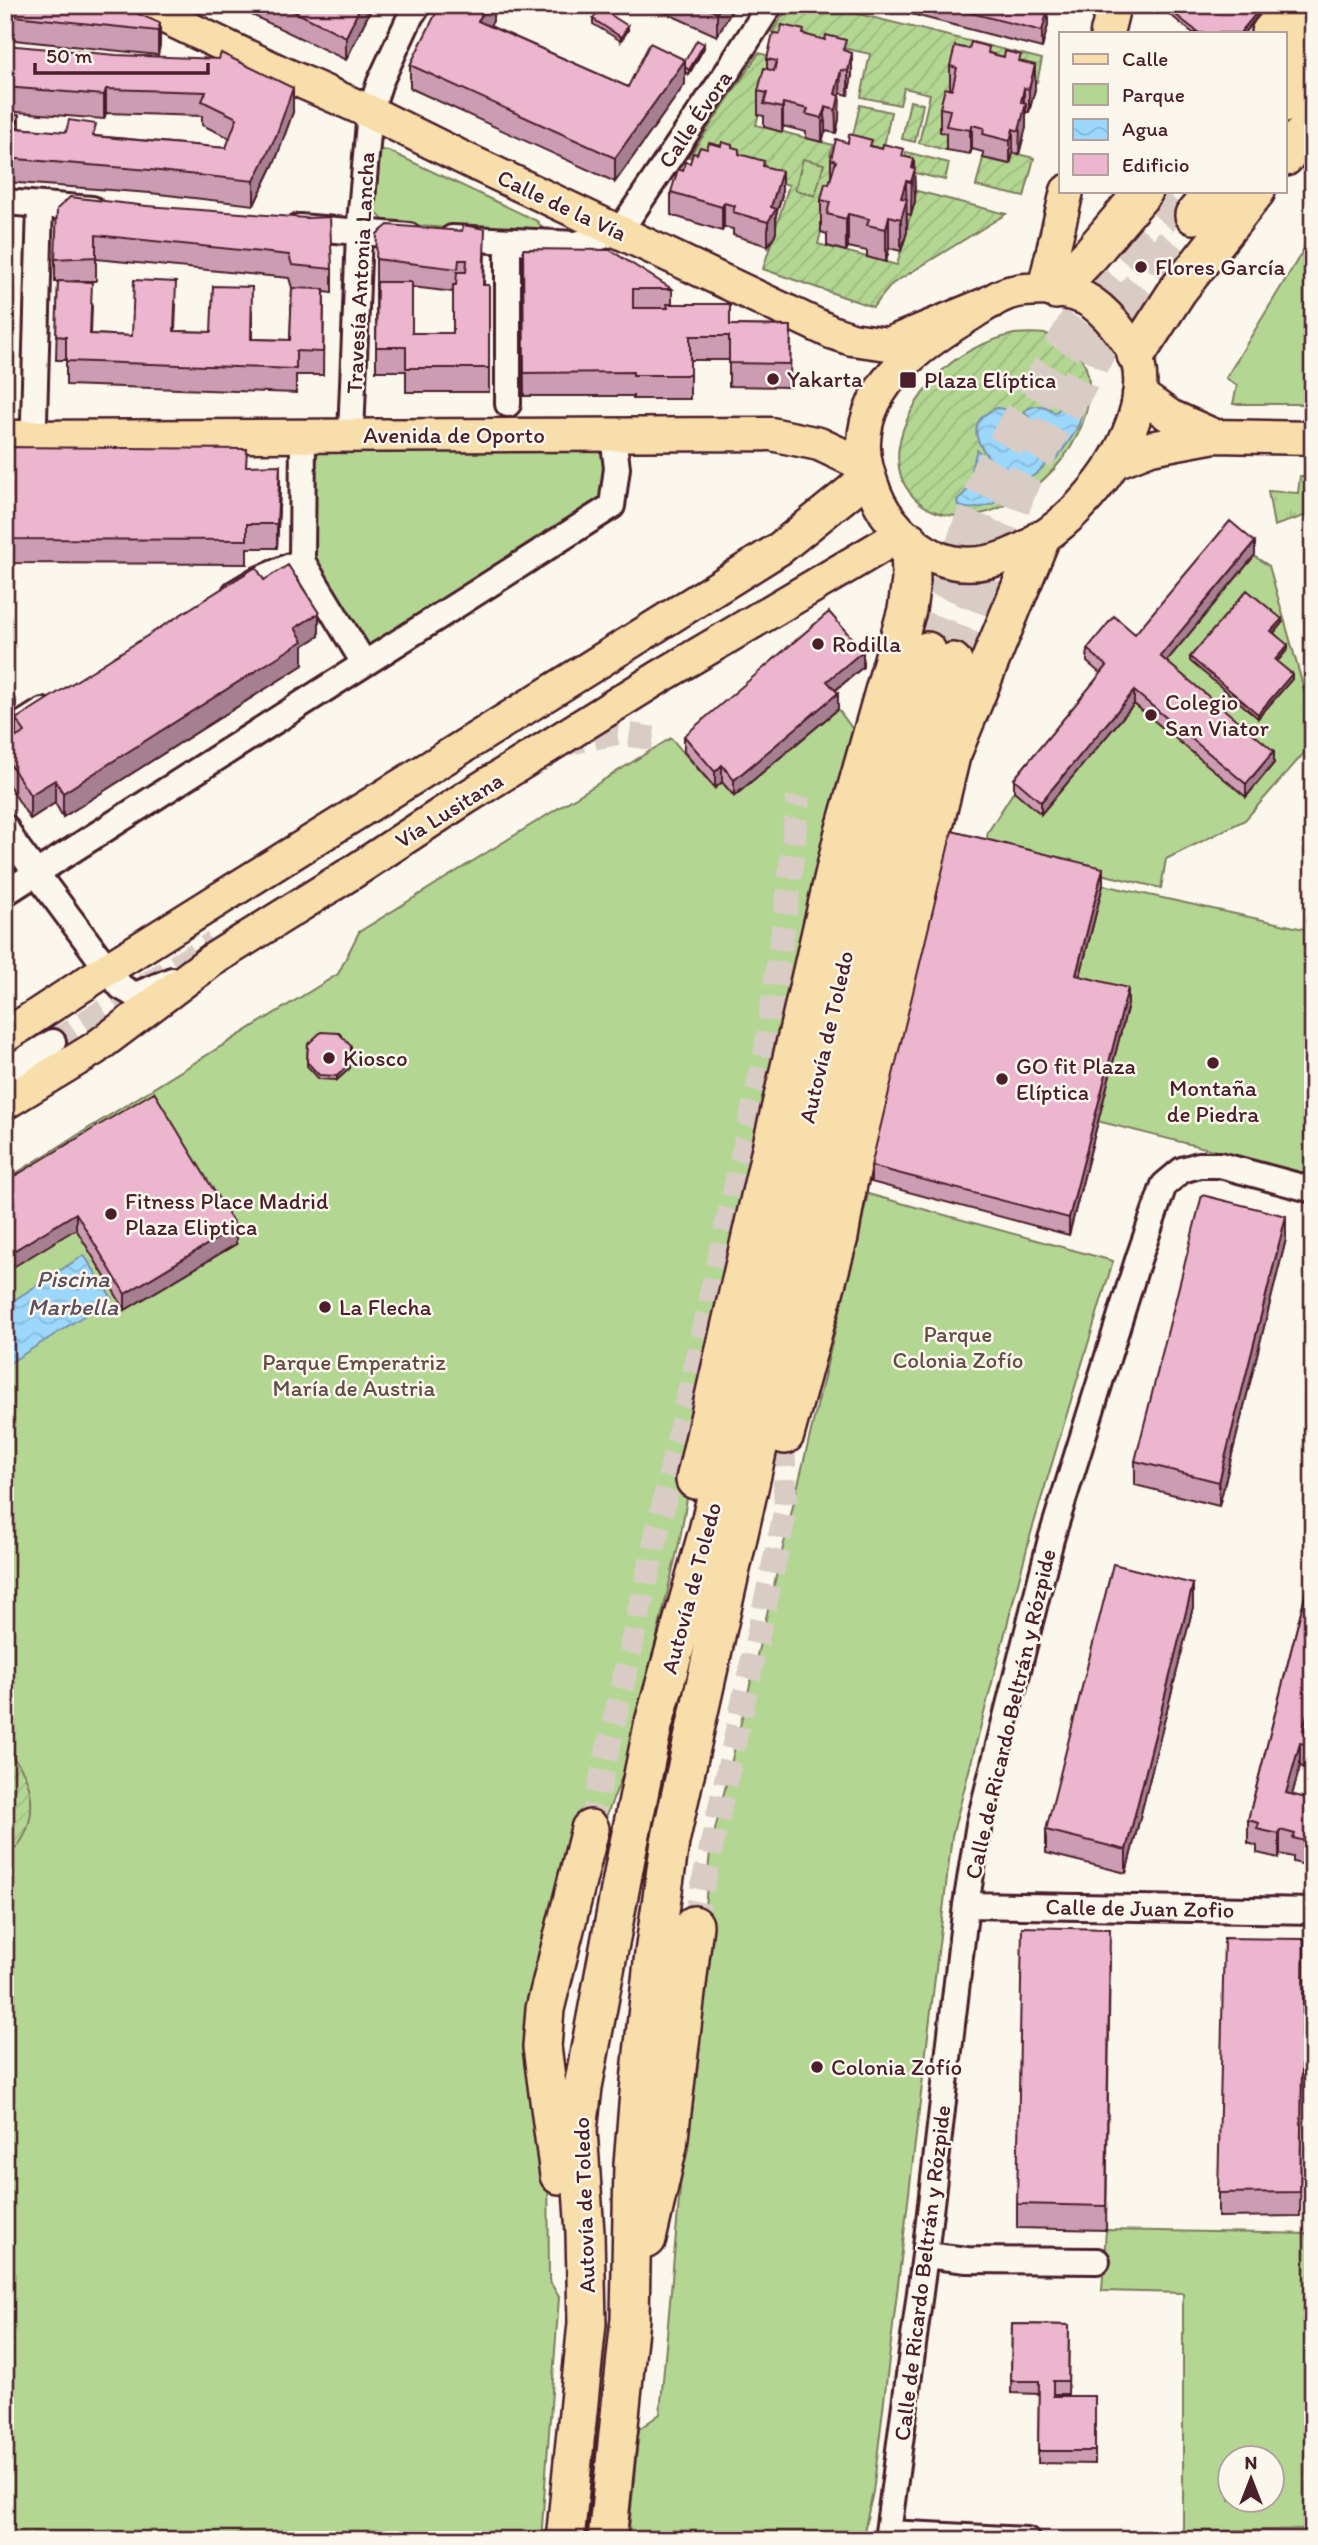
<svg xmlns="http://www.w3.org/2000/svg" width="1318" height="2545" viewBox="0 0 1318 2545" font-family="Itim,sans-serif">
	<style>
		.grass { fill: url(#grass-tufts); stroke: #7e7b5e; stroke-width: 2 }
		.park { fill: #b3d792; stroke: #7e7b5e; stroke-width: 2; fill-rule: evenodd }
		.garden { fill: url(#garden-furrows); stroke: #7e7b5e; stroke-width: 2; fill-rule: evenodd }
		.water { fill: url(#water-waves); stroke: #7b8ea8; stroke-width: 2 }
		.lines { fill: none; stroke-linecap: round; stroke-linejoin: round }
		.minor-tunnel { stroke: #d8ccc5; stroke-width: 24; stroke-dasharray: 24 12; stroke-linecap: butt }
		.highway-tunnel { stroke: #d8ccc5; stroke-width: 37; stroke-dasharray: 37 18; stroke-linecap: butt }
		.minor-casing { stroke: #4a1f2b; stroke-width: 30 }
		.major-casing { stroke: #4a1f2b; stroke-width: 37 }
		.highway-casing { stroke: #4a1f2b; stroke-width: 42 }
		.minor { stroke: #fbf7ec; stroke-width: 24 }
		.major { stroke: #f8deab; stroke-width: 32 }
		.highway { stroke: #f8deab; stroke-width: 37 }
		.wall { fill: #cc9db2; stroke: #4a1f2b; stroke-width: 2; fill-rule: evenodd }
		.shaded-wall { fill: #a67f91; stroke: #4a1f2b; stroke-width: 2 }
		.building { fill: #edb6cf; stroke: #4a1f2b; stroke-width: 2 }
		.poi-dot { fill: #4a1f2b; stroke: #fbf7ec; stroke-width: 2.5 }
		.labels { text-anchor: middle; stroke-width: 5; stroke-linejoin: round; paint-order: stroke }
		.street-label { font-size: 23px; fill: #4a1f2b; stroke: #fbf7ec }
		.poi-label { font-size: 23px; fill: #4a1f2b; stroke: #fbf7ec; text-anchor: start }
		.park-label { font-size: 23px; fill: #644d45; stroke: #fbf7ec }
		.water-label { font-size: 24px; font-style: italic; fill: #5e4d5f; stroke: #fbf7ec }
	</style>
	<defs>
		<pattern id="grass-tufts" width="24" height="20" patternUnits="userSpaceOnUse" patternTransform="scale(1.75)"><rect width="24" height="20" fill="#b3d792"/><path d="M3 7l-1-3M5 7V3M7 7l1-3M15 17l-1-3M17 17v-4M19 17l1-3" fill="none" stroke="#9bb87e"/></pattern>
		<pattern id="garden-furrows" width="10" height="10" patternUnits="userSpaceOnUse" patternTransform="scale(1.75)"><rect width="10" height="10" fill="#b3d792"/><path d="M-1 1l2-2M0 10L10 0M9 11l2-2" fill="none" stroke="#9bb87e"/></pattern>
		<pattern id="water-waves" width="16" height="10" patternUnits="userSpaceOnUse" patternTransform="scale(1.75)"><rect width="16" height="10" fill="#9bd8fc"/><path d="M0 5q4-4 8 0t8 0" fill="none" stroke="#87b9d8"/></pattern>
	</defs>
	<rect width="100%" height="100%" fill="#fbf7ec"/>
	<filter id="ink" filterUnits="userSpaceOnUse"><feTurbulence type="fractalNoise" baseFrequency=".0143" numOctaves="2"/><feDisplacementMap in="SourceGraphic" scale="14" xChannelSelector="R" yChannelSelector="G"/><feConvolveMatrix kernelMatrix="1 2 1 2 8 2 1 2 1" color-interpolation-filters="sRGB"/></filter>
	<g filter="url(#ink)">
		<!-- grass -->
		<path class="grass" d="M1300 476H1313V513L1274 526 1268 491 1298 493Z"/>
		<!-- park -->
		<path class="park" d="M382 150 389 151 537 221 542 227 541 232 534 236 391 223 383 220 373 209 377 152Z
			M803 158 824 164 816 196 795 190Z
			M1313 234V404H1233L1237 386 1226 378Z
			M303 435H613L612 506 364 663 302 561Z
			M1254 556 1269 566 1313 721V743L1245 820 1166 859 1161 888 985 847 988 832 1014 791 1134 704 1246 796 1160 669Z
			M838 709 859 738 715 1337 680 1539 626 1767 599 1834 532 2027 548 2156 549 2280 559 2297 541 2540H5V1180L338 974 359 932 671 738 714 788 722 782 735 796Z
			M1103 885 1313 931V1175L1097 1121 1076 992Z
			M868 1194 1113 1261 1031 1533 952 1836 873 2492 862 2540H628L639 2429 660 2414 710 1851Z
			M1106 2230 1313 2234V2529L1183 2532V2293L1102 2291ZM1230 2458H1272V2500H1230Z"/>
		<!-- garden -->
		<path class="garden" d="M790 5H822L1042 59 1037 82 956 63 940 131 950 134 946 150 919 143 930 94 904 88 900 105 861 97 870 54 772 32Z
			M759 53 773 57 756 125 833 145 830 155 839 157 818 244 897 265 917 191 1006 214 892 284 873 307 763 269 789 185 689 157ZM803 159 824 164 815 196 795 190Z
			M910 101 923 104 915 142 902 139Z
			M860 105 891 112 881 161 866 158 853 135Z
			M906 152 949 163 945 180 902 170Z
			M1013 153 1034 158 1024 197 976 186 983 158 1010 164Z
			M1014 334C1026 333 1039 332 1051 335 1071 340 1084 356 1088 375 1099 440 1028 513 965 516 923 518 893 488 899 446 903 420 919 396 936 377 957 354 985 341 1014 334Z
			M5 1751C40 1776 40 1834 5 1858Z"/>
		<!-- water -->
		<path class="water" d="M1073 396 1081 397C1089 418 1067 445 1055 460L1050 461 1049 441 1024 411C1034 404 1046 404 1055 413Z
			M997 408C1018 409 1033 426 1046 442 1049 450 1049 460 1043 467 1023 491 1006 477 990 459 972 438 969 419 997 408Z
			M977 450C997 466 995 479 1025 482L1024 486C1008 497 977 516 958 505L957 500 977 481 971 469Z
			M84 1255 112 1298 5 1366V1306Z"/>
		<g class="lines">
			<!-- minor-tunnel -->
			<path class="minor-tunnel" d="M559 745 617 733 663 740
				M53 1042 213 943
				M590 1829 765 1056 788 895 798 797
				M694 1925 786 1509 782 1421"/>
			<!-- highway-tunnel -->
			<path class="highway-tunnel" d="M927 651 990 472 1091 299 1175 200
				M953 662 1020 484 1116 320 1194 215"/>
			<!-- minor casing -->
			<g class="minor-casing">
				<path id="minor" d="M5 202 92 209
					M299 227 409 236
					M452 238 576 244 619 232 724 77 770 5
					M508 250V404
					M303 435 302 561 364 663
					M351 435 359 233 370 112 380 82 411 15 419 5
					M35 438 34 420 40 205
					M235 593 255 581 302 561
					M5 735 43 711
					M5 827 16 846 121 987 135 995 172 980
					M5 893 612 506 617 468 613 435
					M5 1071 53 1042
					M966 1905 1313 1911
					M925 2255 967 2260 1097 2261
					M888 2533 1027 2540
					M887 2540 925 2255 966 1905 979 1824 1051 1539 1138 1260 1164 1185 1182 1170 1199 1165H1220L1313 1190"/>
			</g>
			<!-- major casing -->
			<g class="major-casing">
				<path id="major" d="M140 5 282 73 370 112 463 158 831 332 852 339 888 344 991 302
					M1107 33 1114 5
					M1044 289C1080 293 1093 298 1116 326 1124 337 1135 349 1138 362 1159 449 1026 597 936 557 909 544 886 521 875 493 869 477 863 460 864 442 866 381 925 342 971 314 984 306 998 295 1013 292 1023 289 1034 290 1044 289Z
					M1044 289 1067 191
					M1139 394 1170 416 1215 436
					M5 437 771 434 819 444 866 466
					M1115 462 1151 448 1215 436 1313 438
					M5 1036 106 970 779 549 851 491 868 474
					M5 1103 94 1049 212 960 353 872 464 799 658 678 890 541 905 536"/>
			</g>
			<!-- highway casing -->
			<g class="highway-casing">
				<path id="highway" d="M1270 33 1293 5
					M1285 62 1313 27
					M1285 103 1313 68
					M1285 157 1313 122
					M1194 215 1214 191
					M1056 290 1091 254 1144 191
					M1136 355 1178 290 1256 191
					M785 1435 839 1237 848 1184 951 756 1040 540
					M695 1480 843 836 907 610 911 580 910 541
					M559 2175 542 2047 545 2009 590 1829
					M647 2239 668 2146 694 1925
					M565 2540 587 2323 585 2233 578 2130 583 2087 626 1858 653 1726 708 1531 804 1136 879 807 927 651
					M607 2540 630 2319 633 2164 640 2081 654 1953 670 1842 787 1318 908 813 953 662"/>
			</g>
			<!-- minor -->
			<use href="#minor" class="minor"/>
			<!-- major -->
			<use href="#major" class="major"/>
			<!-- highway -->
			<use href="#highway" class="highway"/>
		</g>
		<!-- wall -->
		<path class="wall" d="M5 5 160 23 158 55 5 39Z
			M231 5H373L346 60Z
			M493 5V21L490 26 628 87 685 60 704 48 689 74 685 72V84L615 182 410 88V65Z
			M648 5H735L717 36Z
			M907 5H1034L1048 25 1042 48 907 13Z
			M1040 5H1081L1079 15Z
			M1158 5H1266L1244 33H1193Z
			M593 19 628 30 621 41 593 24Z
			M780 34H804L846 51 852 76 848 95 841 93 839 99V119L836 133 825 131 822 142 806 138V132L783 126 782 132 764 127V116L758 115V91L767 69V59Z
			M5 45 293 112 276 159 254 205 150 193 5 182V114L19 128 96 136 226 148 230 138 202 125V116L106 113 104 119 5 111Z
			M989 53 1021 62 1035 89 1029 112H1026V127L1019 154 1013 153 1010 164 983 158V152L972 149 970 154 946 150V133L940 132V108L950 89V66Z
			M848 143 872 146 904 156 914 169 915 201 911 215 907 214V232L901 251 889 248 886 262 867 257V251L848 247 846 251 827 246V234L821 232V200L829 184 831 178V159Z
			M721 146 732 147 739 154 764 166 782 195 776 215V233L768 246 733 235V229L724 227 722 231 671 215V192L683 171 697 154 707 149Z
			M5 196 10 226 8 272H5Z
			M147 206 332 269V293L324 292 323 375H296V393L66 385V360H56L58 282H55V259ZM96 259 289 278 292 288 290 340 252 339V311L211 332 175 331 176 305 132 336 91 334 92 306 75 281H96Z
			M523 249 672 289V304L730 325 791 326 790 387 729 386V360H690V399H633V396H524Z
			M485 252 484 285H489V392H406V371H376V259ZM412 287 453 292V333H412Z
			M5 278H10L9 357H5Z
			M5 447 247 466 280 489 277 548H247V564L5 563Z
			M1255 555 1166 661 1274 763 1246 797 1134 704 1041 814 1014 791V779L1101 674 1087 662V649L1135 634Z
			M264 580 319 636 303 646V665L63 817 55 803 30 819 5 779V744L16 737V719Z
			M1282 623 1274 633 1288 649 1277 662 1292 679 1258 718 1190 661V657Z
			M863 667 836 690 838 709 734 796 722 782 715 788 684 752V736Z
			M1103 885 1080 976 1128 1004 1069 1235 871 1182V1166Z
			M308 1044 351 1046 350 1068 337 1080 319 1079 307 1066Z
			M5 1182 236 1244 125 1310 76 1229Z
			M1286 1239 1219 1506 1135 1485V1461Z
			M1311 1572 1308 1732 1313 1733V1770L1300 1766 1292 1795 1306 1798 1313 1774V1867L1293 1862V1857L1280 1854 1279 1858 1257 1853V1846L1248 1843V1820Z
			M1193 1607 1126 1873 1046 1853V1830Z
			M1304 1939 1300 2216 1218 2217V2193Z
			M1110 1952 1106 2230 1017 2228V2204Z
			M1012 2324 1069 2325 1068 2394H1053V2396H1095V2464L1038 2463 1039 2394 1011 2393Z"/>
		<!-- shaded-wall -->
		<path class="shaded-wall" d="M361 5H373L346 60V37Z
			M488 5H493V21L478 44V21Z
			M721 5H735L717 36V13Z
			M1263 5H1266L1244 33H1240Z
			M1048 9V25L1042 48V31Z
			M160 23V46L158 55V31Z
			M628 26V30L621 41V37Z
			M704 44V48L689 74V70Z
			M852 53V76L848 95V71Z
			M685 60V84L615 182V158Z
			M1035 65V89L1029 112V89Z
			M841 70 839 119 836 133 835 94Z
			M293 88V112L276 159 254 205V181Z
			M1024 88V110L1026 103V127L1019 154 1021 102Z
			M106 89V113L104 119V95Z
			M783 103V126L782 132V108Z
			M825 107V131L822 142V118Z
			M19 115V138L15 128Z
			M972 125V149L970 154V130Z
			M1013 129V153L1010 164V141Z
			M914 159 915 201 911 215 912 168Z
			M782 171V195L776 215V233L768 246V222L771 207Z
			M906 181 907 232 901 251V198Z
			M10 203V226L8 272V248Z
			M724 203V227L722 231V207Z
			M848 214V247L846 251V219Z
			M889 216V248L886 262V229Z
			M280 465V489L277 548V524Z
			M1255 542V555L1160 669V656Z
			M319 613V636L303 646V665L63 817V793L295 628Z
			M1282 619V623L1271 636V631Z
			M1288 645V649L1275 664V660Z
			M863 651V667L827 697V681Z
			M1292 674V679L1258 718V714Z
			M1134 691V704L1041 814V802Z
			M838 693V709L734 796V780Z
			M16 701V718L5 724V708Z
			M1274 751V763L1246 797V784Z
			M722 765V782L715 788V772Z
			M55 780V803L30 819V795Z
			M1103 868V885L1076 992V975Z
			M1128 988V1004L1069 1235V1218Z
			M350 1063V1068L337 1080V1076Z
			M76 1213V1229L5 1272V1256Z
			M1286 1216V1239L1219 1506V1482Z
			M236 1227V1244L125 1310V1294Z
			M1193 1584V1607L1126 1873V1850Z
			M1313 1691V1714L1305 1744 1303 1730Z
			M1300 1743V1766L1286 1817V1793Z
			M1280 1830V1854L1279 1858V1834Z"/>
		<!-- building -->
		<path class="building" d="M5 5H117L160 23 158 31 5 15Z
			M281 5H361L346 37Z
			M442 5H488L478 21 628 87 650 43 685 60 615 158 410 65 437 11Z
			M700 5H721L717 13Z
			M940 5H1034L1048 9 1042 31Z
			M1163 5H1263L1240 33H1199Z
			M600 8 628 26 621 37 593 19Z
			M782 25 804 30 803 34 825 40 826 35 846 40 843 50 852 53 848 71 841 70 835 94 839 96 836 110 825 107 822 118 806 114 808 109 783 103 782 108 764 104 767 93 758 91 764 68 774 71 777 61 767 59 773 33 780 34Z
			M697 40 704 44 689 70 685 67V61Z
			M971 42 989 47 988 53 1004 57 1005 51 1021 55 1019 61 1035 65 1029 89 1024 88 1021 102 1026 103 1019 131 1013 129 1010 141 983 134 984 128 972 125 970 130 946 126 950 110 940 108 945 88 952 90 957 68 950 66 955 46 969 49Z
			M5 45 116 55 219 59 221 53 293 88 276 136 254 181 150 170 5 158V114L19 115 15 128 66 132 69 120 96 124 93 136 226 148 237 118 202 101 206 92 106 89 104 95 5 87Z
			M849 134 872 140 870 146 882 149 883 144 904 149 902 156 914 159 912 168 915 169 911 182 906 181 901 198 907 199 901 219 889 216 886 229 867 225 869 219 848 214 846 219 827 214 830 202 821 200 825 183 829 184 836 161 831 159 836 139 848 143Z
			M722 142 732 145V147L739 149V154L764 161 763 166 782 171 771 207 776 209 768 222 733 212 735 206 724 203 722 207 671 192 678 169 683 171 685 162 690 163 693 153 697 154 700 147 707 149 709 143 721 146Z
			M5 196 10 203 8 248H5Z
			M70 197 147 206 307 218 330 217 332 269 292 265 289 255 96 235V257L55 259 57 209Z
			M388 225 462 231 463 225 485 229 483 285H489V368H406V347H376L377 282H412V333H453V285H456L457 272H466L467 260H459L458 269 376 259 377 234Z
			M523 249 610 250 672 289H633V308H668L667 304H730V325L791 326 790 364 729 363V336H690V375H633V372L524 373Z
			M5 278H10L9 334H5Z
			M134 280 176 282 174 331 211 332 213 286 252 287 251 339 290 340 292 288 324 289 323 352 296 351V369L66 361V337L56 336 58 281 92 282 90 334 132 336Z
			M5 447 247 449 246 466 280 465 277 524H247V540L5 539Z
			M1230 521 1255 542 1160 656 1274 751 1246 784 1134 691 1041 802 1014 779 1107 666 1087 649 1114 616 1135 634Z
			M288 565 319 613 295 628 303 641 63 793 55 780 30 795 5 756V744L25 732 16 719 256 567 264 580Z
			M1247 590 1282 619 1271 631 1288 645 1275 660 1292 674 1258 714 1190 657Z
			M829 612 863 651 827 681 838 693 734 780 722 765 715 772 684 736Z
			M5 684 16 701 5 708Z
			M952 831 1103 868 1076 975 1128 988 1069 1218 871 1166Z
			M321 1032 339 1033 351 1046 350 1063 337 1076 319 1075 307 1062 308 1044Z
			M154 1092 236 1227 125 1294 76 1213 5 1256V1182Z
			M1202 1195 1286 1216 1219 1482 1135 1461Z
			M1113 1564 1193 1584 1126 1850 1046 1830Z
			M1311 1572 1313 1573V1691L1303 1730 1313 1733V1746L1300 1743 1286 1793 1306 1798 1313 1774V1843L1293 1838 1295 1834 1280 1830 1279 1834 1257 1829 1259 1823 1248 1820Z
			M1022 1927 1110 1929 1106 2206 1017 2204Z
			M1224 1938 1304 1939 1300 2192 1218 2193Z
			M1012 2324 1069 2325 1068 2381H1053V2396H1095V2451H1038L1039 2381H1011Z"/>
	</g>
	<!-- markers -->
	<g class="poi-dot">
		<circle cx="1141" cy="267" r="7"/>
		<circle cx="773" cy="379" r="7"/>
		<rect x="899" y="371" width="18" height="18" rx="3.5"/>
		<circle cx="818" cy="644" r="7"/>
		<circle cx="1151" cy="715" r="7"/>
		<circle cx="329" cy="1058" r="7"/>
		<circle cx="1213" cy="1063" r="7"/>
		<circle cx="1002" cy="1079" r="7"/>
		<circle cx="111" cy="1214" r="7"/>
		<circle cx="325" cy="1307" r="7"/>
		<circle cx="817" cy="2067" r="7"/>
	</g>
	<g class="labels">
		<!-- street labels -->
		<g class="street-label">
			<text transform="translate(695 119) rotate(-56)" y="8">Calle Évora</text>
			<text transform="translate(562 205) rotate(25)" y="8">Calle de la Vía</text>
			<text transform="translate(360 273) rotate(-87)" y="8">Travesía Antonia Lancha</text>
			<text x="454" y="443">Avenida de Oporto</text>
			<text transform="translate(449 810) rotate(-32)" y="8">Vía Lusitana</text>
			<text transform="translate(826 1037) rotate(-77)" y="8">Autovía de Toledo</text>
			<text transform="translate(691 1588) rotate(-75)" y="8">Autovía de Toledo</text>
			<text transform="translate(1010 1714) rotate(-77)" y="8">Calle de Ricardo Beltrán y Rózpide</text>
			<text transform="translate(1140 1908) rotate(1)" y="8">Calle de Juan Zofio</text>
			<text transform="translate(584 2205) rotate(-92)" y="8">Autovía de Toledo</text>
			<text transform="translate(922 2273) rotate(-83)" y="8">Calle de Ricardo Beltrán y Rózpide</text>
		</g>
		<!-- poi labels -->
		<g class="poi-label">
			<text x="1155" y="275">Flores García</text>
			<text x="787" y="387">Yakarta</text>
			<text x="924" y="388">Plaza Elíptica</text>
			<text x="832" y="652">Rodilla</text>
			<text x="1165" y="710">Colegio<tspan x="1165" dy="26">San Viator</tspan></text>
			<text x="343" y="1066">Kiosco</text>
			<text x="1016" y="1074">GO fit Plaza<tspan x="1016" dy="26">Elíptica</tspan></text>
			<text x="1213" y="1096" text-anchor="middle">Montaña<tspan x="1213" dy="26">de Piedra</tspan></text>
			<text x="125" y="1209">Fitness Place Madrid<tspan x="125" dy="26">Plaza Eliptica</tspan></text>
			<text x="339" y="1315">La Flecha</text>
			<text x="831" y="2075">Colonia Zofío</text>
		</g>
		<!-- park labels -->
		<g class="park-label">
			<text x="958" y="1342">Parque<tspan x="958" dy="26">Colonia Zofío</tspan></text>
			<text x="354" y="1370">Parque Emperatriz<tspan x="354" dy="26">María de Austria</tspan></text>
		</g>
		<!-- water labels -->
		<g class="water-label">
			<text x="73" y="1287">Piscina<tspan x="73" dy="28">Marbella</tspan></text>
		</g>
	</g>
	<!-- margin -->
	<rect width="1318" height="2545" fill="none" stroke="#fbf7ec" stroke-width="28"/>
	<rect x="14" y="14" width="1290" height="2517" fill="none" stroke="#4a1f2b" stroke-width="2.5" filter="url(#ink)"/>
	<!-- legend -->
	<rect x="1059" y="32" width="228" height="161" fill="#fbf7ec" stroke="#b4a19f" stroke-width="2"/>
	<rect x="1073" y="54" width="35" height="10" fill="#f8deab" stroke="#b4a19f" stroke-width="2"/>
	<text x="1122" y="66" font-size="21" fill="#4a1f2b">Calle</text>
	<rect x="1073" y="84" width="35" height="21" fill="#b3d792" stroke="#b4a19f" stroke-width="2"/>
	<text x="1122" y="102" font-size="21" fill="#4a1f2b">Parque</text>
	<rect x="1073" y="119" width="35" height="21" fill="url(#water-waves)" stroke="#b4a19f" stroke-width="2"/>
	<text x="1122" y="136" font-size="21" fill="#4a1f2b">Agua</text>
	<rect x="1073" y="154" width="35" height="21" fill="#edb6cf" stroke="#b4a19f" stroke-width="2"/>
	<text x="1122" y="172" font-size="21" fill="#4a1f2b">Edificio</text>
	<!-- north arrow -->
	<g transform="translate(1251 2479)"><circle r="33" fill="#fbf7ec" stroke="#b4a19f" stroke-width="2"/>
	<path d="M0-5L12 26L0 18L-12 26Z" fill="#4a1f2b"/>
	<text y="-10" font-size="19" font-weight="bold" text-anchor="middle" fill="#4a1f2b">N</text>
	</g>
	<!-- scale -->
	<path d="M35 63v10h173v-10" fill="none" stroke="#4a1f2b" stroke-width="3.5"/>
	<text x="46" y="63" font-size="21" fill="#4a1f2b" stroke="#fbf7ec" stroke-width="5" paint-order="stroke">50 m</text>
</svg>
